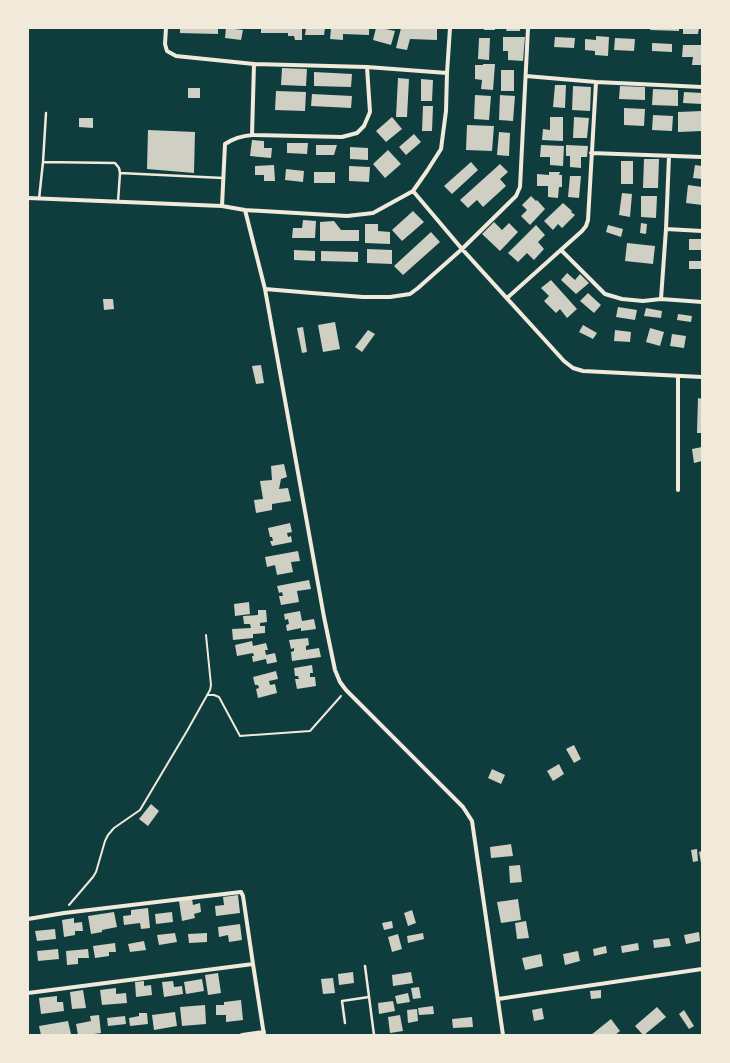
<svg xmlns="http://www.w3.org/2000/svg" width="730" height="1063" viewBox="0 0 730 1063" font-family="'Fira Sans Condensed',sans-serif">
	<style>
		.building { fill: #cfcfc3 }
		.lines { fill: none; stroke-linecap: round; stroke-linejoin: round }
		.path { stroke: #f1e9da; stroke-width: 2 }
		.service { stroke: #f1e9da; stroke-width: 2.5 }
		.minor { stroke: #f1e9da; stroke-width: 4 }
	</style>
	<rect width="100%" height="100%" fill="#0f3d3e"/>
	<!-- building -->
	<path class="building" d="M180 28H218V34L180 33Z
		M226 28 243 30 241 40 225 38Z
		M261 28H302V40H295L294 36H288V33H261Z
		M306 28H325L324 35H305Z
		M331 28H369V35L343 34V40L330 39Z
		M376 28H381L395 31 391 45 373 40Z
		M401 28H437V40L410 39 407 50 396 48Z
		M484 28H495V30H484Z
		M507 28H520V31H506Z
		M651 28H679V31L650 30Z
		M683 28H699L698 34H683Z
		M596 36 609 37 608 56 595 55V51L585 50V39L596 40Z
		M503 37H525L523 61 508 60V51H503Z
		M555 37 575 38 574 48 554 47Z
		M479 38H490L489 60 478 59Z
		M615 38 635 39 634 51 614 50Z
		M652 43 672 44V52L652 51Z
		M683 45H702V65H692L693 57H682Z
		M483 64H495L493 90 481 89 482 80 475 79V65H483Z
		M282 68 307 69 306 86 281 85Z
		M501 70H514V91H501Z
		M314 72 352 74 351 87 314 86Z
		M398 78 409 79 407 117H396Z
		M421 79 433 80 432 101H421Z
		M555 85H566L565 108 553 107Z
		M573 86 591 87 590 111 572 110Z
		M620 86 645 87V100L619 99Z
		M188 88H200V98H188Z
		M653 89 678 90V106L652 105Z
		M276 91 306 92 305 111 275 110Z
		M684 92 702 93V104L683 103Z
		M312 94 352 96 351 108 311 106Z
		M475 95 491 96 489 120 474 119Z
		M500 95 515 96 513 121 499 120Z
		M423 106H433L432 131H422Z
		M624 108 645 109 644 126 624 125Z
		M702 111V131L678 132V112Z
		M653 115 673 116 672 131 652 130Z
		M392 117 402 129 386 142 376 131Z
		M550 117H563V141L542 140 543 129 550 130Z
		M574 117 589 118 587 138H573Z
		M79 118H93V128L79 127Z
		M467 125 494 126 492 151 466 150Z
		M148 130 195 132 194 173 147 169Z
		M499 132 510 133 509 156 497 155Z
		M414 134 421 142 406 155 399 147Z
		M252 140 264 141V148H272L271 158 250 156Z
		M287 143H308L307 154 287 153Z
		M316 145H337L334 155H316Z
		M541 145 564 146 563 166 550 165V157H540Z
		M566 145 588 146 587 157H581V168L570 167V156H566Z
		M350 147 368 148V160L350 159Z
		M388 150 401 164 385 178 373 164Z
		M644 159H659L658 188H643Z
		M621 161H633V184H621Z
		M471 162 478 170 452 194 444 186Z
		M500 164 508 172 500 179 506 186 483 207 477 200 468 208 460 200Z
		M274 165 275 181H264V175H255V166Z
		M695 165 702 166V179L693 178Z
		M349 166 370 167 369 182 349 181Z
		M286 169 304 171 303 182 285 180Z
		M314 172H335V183H314Z
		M549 172H560L559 175H562V187H559L558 198 548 197V186H537V174L549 175Z
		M570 176H581L579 198 568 197Z
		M688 185 702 187V205L686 203Z
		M622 193 632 194 630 217 619 215Z
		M531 196 536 201 537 200 545 209 530 225 521 216 527 210 522 205Z
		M641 196H657L656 218 641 217Z
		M563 203 572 211 571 212 575 215 562 228 558 224 553 230 544 221Z
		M413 211 424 222 402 241 392 230Z
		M303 220 316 221 315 238H292L293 228H302Z
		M334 221 341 230H359V241H320V222Z
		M494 222 502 230 509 223 518 232 500 251 482 234Z
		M641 223 647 224 646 234 640 233Z
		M365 224H378V231L390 232V244L365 243Z
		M536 225 545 235 538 242 544 249 534 260 527 253 518 262 508 253Z
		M608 225 623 229 621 237 606 232Z
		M431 232 440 242 403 275 394 266Z
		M689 239H702V250H689Z
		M627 243 655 246 653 264 625 261Z
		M367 249 392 250V264L367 263Z
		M294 250 315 251V261L294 260Z
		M321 251 358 252V262L321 261Z
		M689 261H702V269H689Z
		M567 273 575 280 580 274 589 283 576 294 561 280Z
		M551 280 577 309 567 318 560 309 556 313 544 301 549 296 541 288Z
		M588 293 601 305 594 313 580 301Z
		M103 299H113L114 309 104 310Z
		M618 307 637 310 635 320 616 317Z
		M646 308 662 311 661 318 644 316Z
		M678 314 692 316 691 322 677 320Z
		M335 322 340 349 323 352 318 325Z
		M583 325 597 333 593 339 579 332Z
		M303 327 307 352 302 353 297 328Z
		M650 328 664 332 660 346 646 342Z
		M368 330 375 334 362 352 355 347Z
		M615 330 631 332 630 342 614 341Z
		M672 334 686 336 684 348 670 346Z
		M261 365 264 383 256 384 252 366Z
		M698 398 702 399V433H697Z
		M702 447V461L694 463 692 449Z
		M284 464 287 477 281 479 279 489 288 488 291 501 272 504V510L256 513 254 500 263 499 260 481 272 480 271 466Z
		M290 523 292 532 287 533 288 537 291 536 292 542 272 546 270 541H273L272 537H270L268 528Z
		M298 551 300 561 291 562 293 572 277 575 275 565 267 567 265 557Z
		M309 580 311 589 297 591 299 602 281 605 279 596H283L282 592 279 593 277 586Z
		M249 602 250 614 235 616 234 604Z
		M258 610H266L267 622 260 623V626H265V633L253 634V638L233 640 232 629 251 628 250 624H244L243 616 258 615Z
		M300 611 302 621 314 619 316 629 301 631V628L287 631 286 625 289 624 288 619 285 620 284 614Z
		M308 638 309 645 306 646V650L319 648 321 657 292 661 291 652 294 651V648L291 649 289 640Z
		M252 641 253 646 266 643 268 650H265L266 655 275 653 277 662 267 664 266 659 253 662 252 656H254L253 653 237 656 235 645Z
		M312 665 313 673H310V677H315L316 686 297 689 295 679H299L298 676H295L294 668Z
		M276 671 278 679 269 681 270 685 275 684 277 693 258 698 256 689 259 688 258 685H255L253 677Z
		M574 745 581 759 574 763 566 749Z
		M559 764 564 774 553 781 547 771Z
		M492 769 505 775 501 784 488 778Z
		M151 804 159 811 148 826 139 819Z
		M511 844 513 856 491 858 490 847Z
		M697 849 698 861 693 862 691 850Z
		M702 851V863H701L699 852Z
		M520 865 522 882 510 883 509 866Z
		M238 895 240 913 216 916 215 906 224 905 223 897Z
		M192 899 193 905 200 903 201 912 194 914 195 918 182 921 179 901Z
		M518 899 521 920 501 923 497 902Z
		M148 908 150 928 141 929 140 923 124 925 123 916 131 915V910Z
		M412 910 416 923 408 926 404 913Z
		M114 912 117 927 102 930V932L91 934 88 916Z
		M172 912 173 922 156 924 155 914Z
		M74 918V923L82 922 83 931H75V935L64 937 62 920Z
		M392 921 393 928 384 930 382 923Z
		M526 921 529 938 517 939 515 923Z
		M240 924 242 940 229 942 228 935 219 937 218 927Z
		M55 929 56 939 37 941 35 931Z
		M699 932 700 941 686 944 684 935Z
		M175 933 177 942 159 945 157 935Z
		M207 933V942L189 943 188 934Z
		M423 933 424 939 408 943 407 936Z
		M398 934 402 949 392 952 388 937Z
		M669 938 671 946 654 948 653 940Z
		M144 941 146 950 130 952 128 944Z
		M115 943 116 952H109V956L95 958 93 946Z
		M638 943 639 950 622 953 621 946Z
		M606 946 607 953 594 956 593 949Z
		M58 949 59 959 38 961 37 951Z
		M88 949 89 958H78V964L67 965 66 951Z
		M578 951 580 961 565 965 563 954Z
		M541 954 543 966 525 970 522 958Z
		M353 972 354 983 339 985 338 974Z
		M411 972 413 983 393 986 392 975Z
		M218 973 221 993 208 995 205 975Z
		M333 978 335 993 323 994 321 979Z
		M202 979 204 991 186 994 184 982Z
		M144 981V986L151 985 152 995 136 997 135 982Z
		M173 981 174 987 182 986 183 994 164 997 162 982Z
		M419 987 421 998 413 999 411 988Z
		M116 988V994L126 993 127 1003 102 1005 100 990Z
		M83 990 86 1008 72 1009 70 992Z
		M601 990V998L591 999 590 991Z
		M408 993 410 1002 397 1004 395 996Z
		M57 996V1002H63L64 1011 41 1014 39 998Z
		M241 1000 243 1020 226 1022V1015H216V1005H224V1002Z
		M393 1001 395 1011 379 1014 378 1003Z
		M205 1005 206 1024 182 1026 180 1007Z
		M433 1006 434 1014 419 1015 418 1008Z
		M657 1007 666 1017 644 1035H643L635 1026Z
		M542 1008 544 1019 534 1021 532 1010Z
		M417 1009 418 1021 408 1023 407 1010Z
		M684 1010 694 1026 689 1029 679 1014Z
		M175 1012 177 1026 154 1030 152 1015Z
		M139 1013H147L148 1024 130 1026 129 1018 139 1016Z
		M99 1015 101 1033 87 1035H78L76 1024 91 1021 90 1016Z
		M400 1015 403 1031 390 1033 388 1017Z
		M125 1016 126 1024 108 1026 107 1018Z
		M472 1017 473 1027 453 1028 452 1019Z
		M611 1019 620 1031 615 1035H591Z
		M68 1021 71 1034 65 1035H41L39 1026Z"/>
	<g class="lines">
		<!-- path -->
		<path class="path" d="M207 695H214L219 697 240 736 310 731 341 696
			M69 905 93 877 96 872 105 841 108 835 114 828 140 810 187 731 210 690 211 685 206 635"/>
		<!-- service -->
		<path class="service" d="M46 113 43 162 115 163 119 168 120 173
			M39 199 43 162
			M118 202 120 173 223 178
			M365 966 374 1035
			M345 1023 342 1001 369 997"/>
		<!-- minor -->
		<path class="minor" d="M166 28 165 44 167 51 176 56 254 64 367 67 447 73
			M526 76 596 82 702 87
			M252 135 254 64
			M591 153 702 157
			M413 191 462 249 564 361 573 368 583 371 702 377
			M28 198 222 206 245 210 347 216 373 213 413 191 427 171 441 149 446 111 447 73 450 28
			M222 206 225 144C234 138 241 136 252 135L342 137 357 133 364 126 370 112 367 67
			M245 210 265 289 324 617 335 670 340 682 346 690 463 807 472 821 503 1035
			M666 229 702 231
			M561 250 605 294 622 299 643 301 661 299 702 302
			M265 289 312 293 363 297H390L410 294 418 288 462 249 516 196 520 187 528 28
			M507 298 582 231 586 226 588 220 596 82
			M661 299 666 229 669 156
			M678 376V490
			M28 919 64 913 241 892 243 896 253 964 264 1035
			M28 993 253 964
			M498 999 702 969
			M242 1035 264 1032"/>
	</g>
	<!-- border -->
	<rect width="730" height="1063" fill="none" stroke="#f1e9da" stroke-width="58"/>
</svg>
